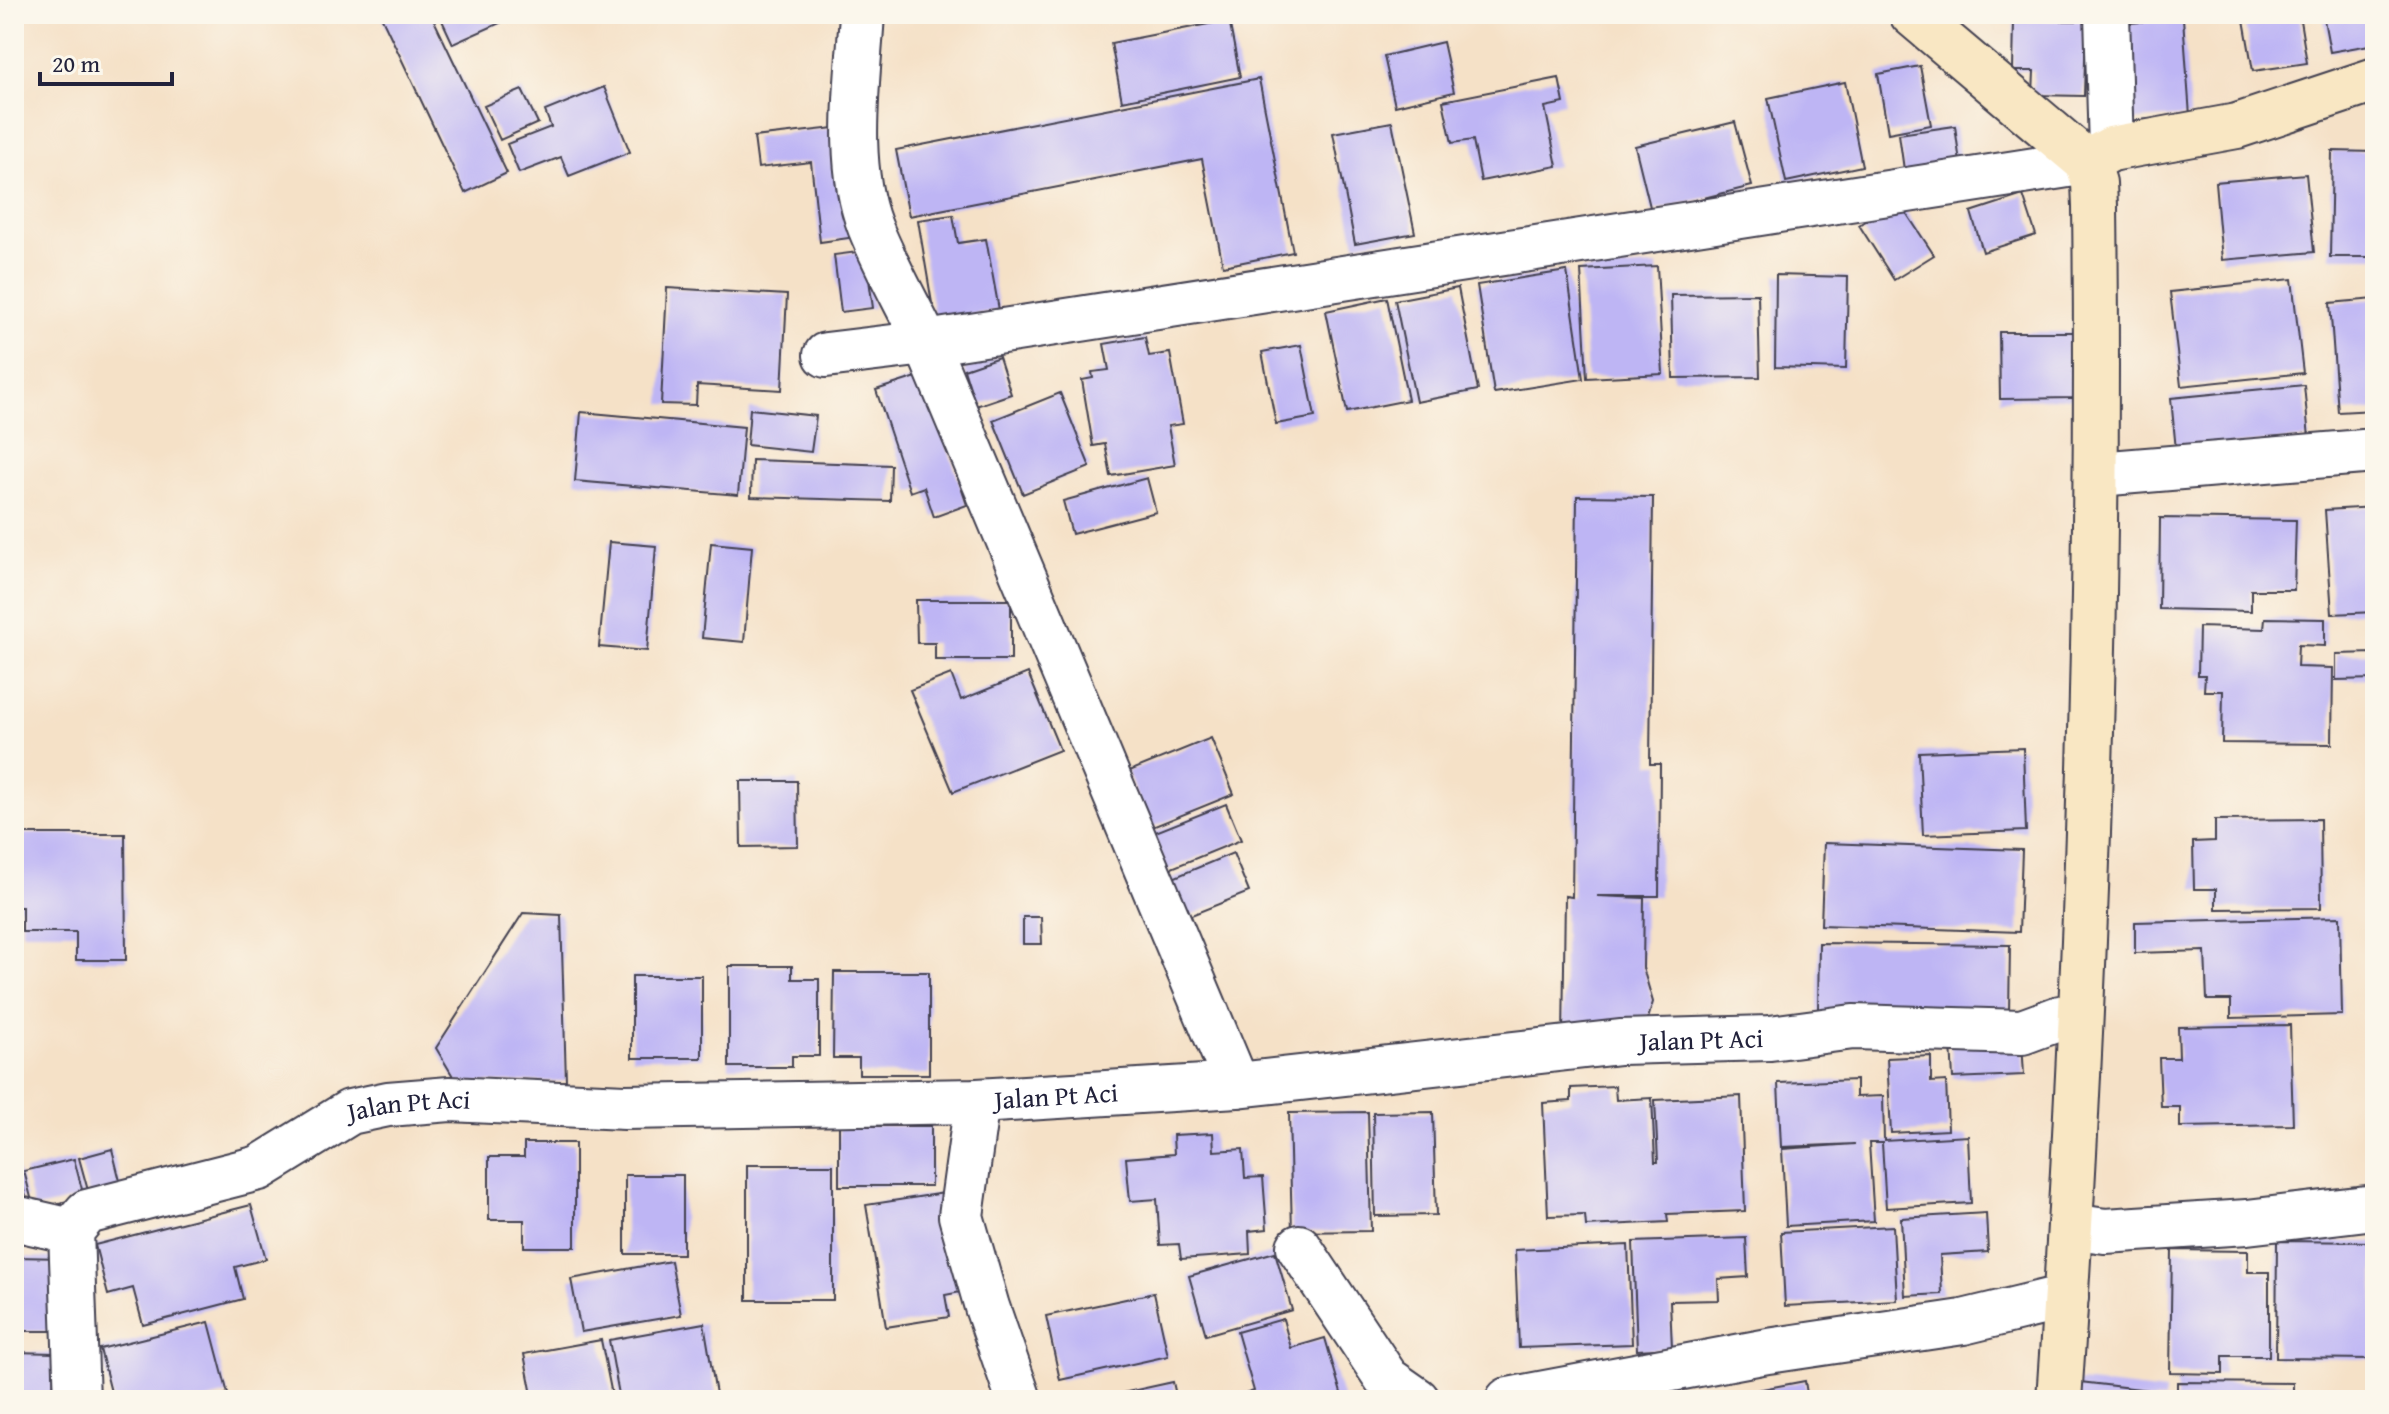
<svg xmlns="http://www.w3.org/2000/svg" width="2389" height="1414" viewBox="0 0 2389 1414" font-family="'Gentium Book Plus',serif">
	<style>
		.building { fill: #beb5f4 }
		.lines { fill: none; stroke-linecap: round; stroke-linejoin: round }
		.street-casing { stroke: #423f50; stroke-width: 48 }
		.secondary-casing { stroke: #423f50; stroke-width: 48 }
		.street { stroke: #fff; stroke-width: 44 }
		.secondary { stroke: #f9e7c3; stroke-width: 44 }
		.labels { text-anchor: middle; stroke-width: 7; stroke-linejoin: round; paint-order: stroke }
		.street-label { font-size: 26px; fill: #22223b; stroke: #fbf7ec }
	</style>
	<rect width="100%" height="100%" fill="#fbf7ec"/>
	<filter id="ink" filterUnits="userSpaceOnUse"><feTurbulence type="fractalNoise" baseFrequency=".0125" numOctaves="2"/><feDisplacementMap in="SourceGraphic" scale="16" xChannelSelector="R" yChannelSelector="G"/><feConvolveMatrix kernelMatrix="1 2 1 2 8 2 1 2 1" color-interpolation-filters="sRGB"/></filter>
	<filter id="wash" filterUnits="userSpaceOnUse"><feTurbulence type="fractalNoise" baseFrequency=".006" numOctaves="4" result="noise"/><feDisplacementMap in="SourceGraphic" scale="32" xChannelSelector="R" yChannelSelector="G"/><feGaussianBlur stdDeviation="1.8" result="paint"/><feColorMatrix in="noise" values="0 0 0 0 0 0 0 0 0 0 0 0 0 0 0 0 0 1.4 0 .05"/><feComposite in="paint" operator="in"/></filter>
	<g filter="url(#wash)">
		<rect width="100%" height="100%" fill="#f5e1c7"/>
		<g id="blocks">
			<!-- building -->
			<path class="building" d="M380 14H431L507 173 465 193Z
				M439 14H520L453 44Z
				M2243 14H2299L2307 63 2253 71Z
				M2323 14H2375V44L2330 52Z
				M2183 18 2190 116 2126 121 2119 24Z
				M1229 20 1240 77 1122 101 1111 43Z
				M2014 20 2086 21 2084 96 2033 95 2034 71H2013Z
				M1443 42 1454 92 1395 106 1384 56Z
				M1920 66 1931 125 1888 133 1878 74Z
				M1559 78 1564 103 1545 107 1557 166 1481 181 1473 140 1452 143 1443 101Z
				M1259 79 1293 252 1223 266 1202 159 909 216 896 150Z
				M1845 82 1862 166 1786 182 1768 98Z
				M604 87 630 152 569 176 561 157 519 173 507 144 551 127 545 111Z
				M522 90 538 123 500 140 484 106Z
				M1392 122 1415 233 1355 244 1333 133Z
				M1735 122 1752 186 1651 211 1635 146Z
				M1955 126 1961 170 1905 177 1899 134Z
				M843 127 856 237 820 242 811 162 758 168 754 137Z
				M2332 151 2375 152V257H2330Z
				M2306 174 2314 252 2222 260 2215 182Z
				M2023 195 2036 235 1983 252 1971 212Z
				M1897 199 1934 255 1894 280 1859 225Z
				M953 215 958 243 986 239 999 310 935 321 918 220Z
				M865 251 873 308 841 312 834 255Z
				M1657 266 1663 374 1587 378 1581 270Z
				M1567 271 1583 379 1494 393 1477 285Z
				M1776 275 1848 277 1846 369 1775 367Z
				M2292 279 2303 373 2181 386 2170 292Z
				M667 288 787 295 782 390 697 385 696 405 661 404Z
				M1458 288 1478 390 1416 402 1395 300Z
				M1758 294 1760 377 1673 378 1671 295Z
				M1387 298 1408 400 1347 412 1326 311Z
				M2375 299V410L2338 412 2330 303Z
				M1999 332H2073V398L2000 399Z
				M1145 337 1149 356 1170 353 1183 424 1168 426 1175 465 1111 476 1105 444 1093 446 1082 380 1093 378 1092 372 1109 370 1104 344Z
				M1301 345 1315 417 1276 424 1262 352Z
				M999 357 1011 394 976 406 964 369Z
				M923 375 967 505 934 517 924 487 910 492 876 390Z
				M2304 385 2309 438 2176 450 2171 398Z
				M1060 393 1090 467 1023 494 993 420Z
				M750 409 816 416 811 452 747 445Z
				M581 412 744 427 738 495 575 481Z
				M752 460 891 465 890 501 751 497Z
				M1147 478 1156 512 1072 534 1063 501Z
				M1577 496 1653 497 1650 764H1660L1659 896H1597L1644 898 1643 968 1653 1002 1642 1039 1563 1038 1565 896 1572 897Z
				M2375 507V612L2332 614 2325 510Z
				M2160 518 2296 520 2294 590H2251V611L2159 609Z
				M609 542 656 546 647 651 599 647Z
				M711 543 752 547 744 642 702 638Z
				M916 600H1011V660H935V643H917Z
				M2265 618 2325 619V646L2298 645 2297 667 2333 668 2332 744 2222 743 2223 691H2204L2205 675H2198L2199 627 2264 629Z
				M2375 653V679L2336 680V654Z
				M1028 673 1060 750 953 792 910 690 951 674 961 700Z
				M1211 738 1234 794 1150 828 1127 772Z
				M2023 748 2026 831 1923 835 1919 752Z
				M740 781H797L798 846 741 847Z
				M1226 804 1241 840 1167 870 1153 833Z
				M2320 819 2321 908 2216 909V889H2194L2193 842 2215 841V820Z
				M14 834H125L126 960H76V932H22V907H14Z
				M1824 843 2022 850 2019 932 1821 925Z
				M1233 853 1249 892 1184 918 1168 880Z
				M523 913 561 915 566 1081 457 1083 436 1048Z
				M1023 917H1041L1042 944H1023Z
				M2340 917 2342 1015 2231 1018V1000H2207L2205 951 2135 953V922Z
				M1819 943 2010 945 2009 1014 1818 1012Z
				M729 966H792V979H819V1056H792V1067H729Z
				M834 972H929V1074H859V1058H833Z
				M632 976H702V1058H632Z
				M2290 1025 2293 1125 2180 1127V1107H2161L2159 1058H2179L2178 1027Z
				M2022 1042 2024 1075 1953 1078 1951 1045Z
				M1931 1056V1082L1946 1081 1948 1130 1891 1133 1887 1058Z
				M1856 1080V1097L1883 1096 1884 1141 1968 1136 1971 1203 1886 1208 1882 1143H1869L1874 1221 1786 1226 1782 1149 1855 1144 1781 1147 1778 1083Z
				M1615 1086 1616 1100 1652 1098 1655 1162H1658L1655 1100 1741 1096 1745 1211 1667 1214 1668 1222 1586 1226 1585 1215 1548 1216 1543 1103 1571 1101V1088Z
				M1368 1112 1371 1231 1292 1232 1289 1113Z
				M1433 1112 1436 1215 1375 1216 1373 1113Z
				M839 1126H931V1186H839Z
				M1213 1133 1214 1151 1243 1149 1245 1178 1263 1177 1267 1229 1249 1231 1250 1254 1181 1259 1179 1244 1160 1245 1157 1199 1130 1201 1126 1158 1174 1154 1173 1135Z
				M524 1143H575V1247H524V1220H489V1157H524Z
				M112 1149 124 1197 92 1205 79 1158Z
				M74 1159 84 1197 34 1209 24 1171Z
				M747 1165H833V1300H747Z
				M18 1170 26 1197 14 1200V1171Z
				M625 1175H683V1254H625Z
				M951 1192 966 1291 945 1295 949 1317 886 1327 866 1205Z
				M251 1205 266 1259 235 1267 243 1299 143 1325 133 1288 108 1295 95 1245Z
				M1986 1213 1988 1252 1940 1255 1942 1294 1905 1296 1901 1218Z
				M1893 1226 1897 1300 1785 1306 1781 1232Z
				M1746 1238 1748 1277 1718 1279 1719 1300 1670 1301 1672 1348 1637 1350 1633 1242Z
				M2277 1241 2375 1242 2373 1359 2276 1358Z
				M1628 1245 1632 1344 1519 1348 1515 1250Z
				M2172 1250 2248 1251V1272H2269V1356H2223V1374L2170 1373Z
				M1275 1252 1292 1310 1206 1335 1189 1276Z
				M14 1257 65 1258 63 1331H14Z
				M671 1261 681 1315 581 1332 571 1279Z
				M1154 1293 1168 1356 1060 1380 1046 1316Z
				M1283 1319 1291 1348 1325 1338 1343 1400H1227L1254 1391 1237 1332Z
				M209 1322 228 1394 205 1400H113L100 1349Z
				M704 1323 717 1400H620L609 1340Z
				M601 1340 613 1400H533L524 1354Z
				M14 1352 54 1353 53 1400H14Z
				M2063 1380 2165 1392 2164 1400H2061Z
				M1805 1381 1808 1400H1748L1746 1392Z
				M1173 1382 1177 1400H1096L1095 1399Z
				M2177 1382 2293 1383V1400H2177Z
				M1742 1392 1744 1400H1709V1399Z
				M1668 1395 1669 1400H1649V1399Z"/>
		</g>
	</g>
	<g filter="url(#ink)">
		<use href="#blocks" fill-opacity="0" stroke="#423f50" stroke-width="2"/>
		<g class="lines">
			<!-- street casing -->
			<g class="street-casing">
				<g id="street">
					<path d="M862 14C858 82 845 162 870 227 886 267 908 305 926 343L1237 1085"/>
					<path d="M2107 14 2111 149"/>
					<path d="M826 355 926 343 2087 162"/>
					<path d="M2098 474 2375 451"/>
					<path d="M977 1101 961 1216 987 1307 1019 1400"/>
					<path d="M14 1218 71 1231"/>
					<path d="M2071 1226 2105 1231 2247 1222 2375 1207"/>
					<path d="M1299 1247 1387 1379 1417 1400"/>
					<path id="s1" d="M77 1400 71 1231 87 1212 259 1168 350 1112 388 1104 450 1099 625 1107 977 1101 1237 1085 1620 1042 1770 1038 1853 1027 2022 1032 2060 1018 2079 1026"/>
					<path d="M1508 1400 1768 1351 1963 1322 2066 1297"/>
				</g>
			</g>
			<!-- secondary casing -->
			<g class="secondary-casing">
				<path id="secondary" d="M1912 14 2087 162
					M2087 162 2111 149 2237 126 2375 80
					M2059 1400C2086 1003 2100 604 2095 206L2094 183 2087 162"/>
			</g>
			<!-- street -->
			<use href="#street" class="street"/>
			<!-- secondary -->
			<use href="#secondary" class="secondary"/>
		</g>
	</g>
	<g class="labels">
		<!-- street labels -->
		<g class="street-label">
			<text dy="9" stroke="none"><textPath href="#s1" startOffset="1834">Jalan Pt Aci</textPath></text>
			<text dy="9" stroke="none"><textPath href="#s1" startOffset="1186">Jalan Pt Aci</textPath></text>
			<text dy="9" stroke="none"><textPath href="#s1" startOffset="538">Jalan Pt Aci</textPath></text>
		</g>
	</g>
	<!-- margin -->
	<rect width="2389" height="1414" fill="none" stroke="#fbf7ec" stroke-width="48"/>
	<!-- scale -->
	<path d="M40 72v12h132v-12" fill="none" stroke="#22223b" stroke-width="4"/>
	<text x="52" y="72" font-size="24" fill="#22223b" stroke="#fbf7ec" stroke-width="6" paint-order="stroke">20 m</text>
</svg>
